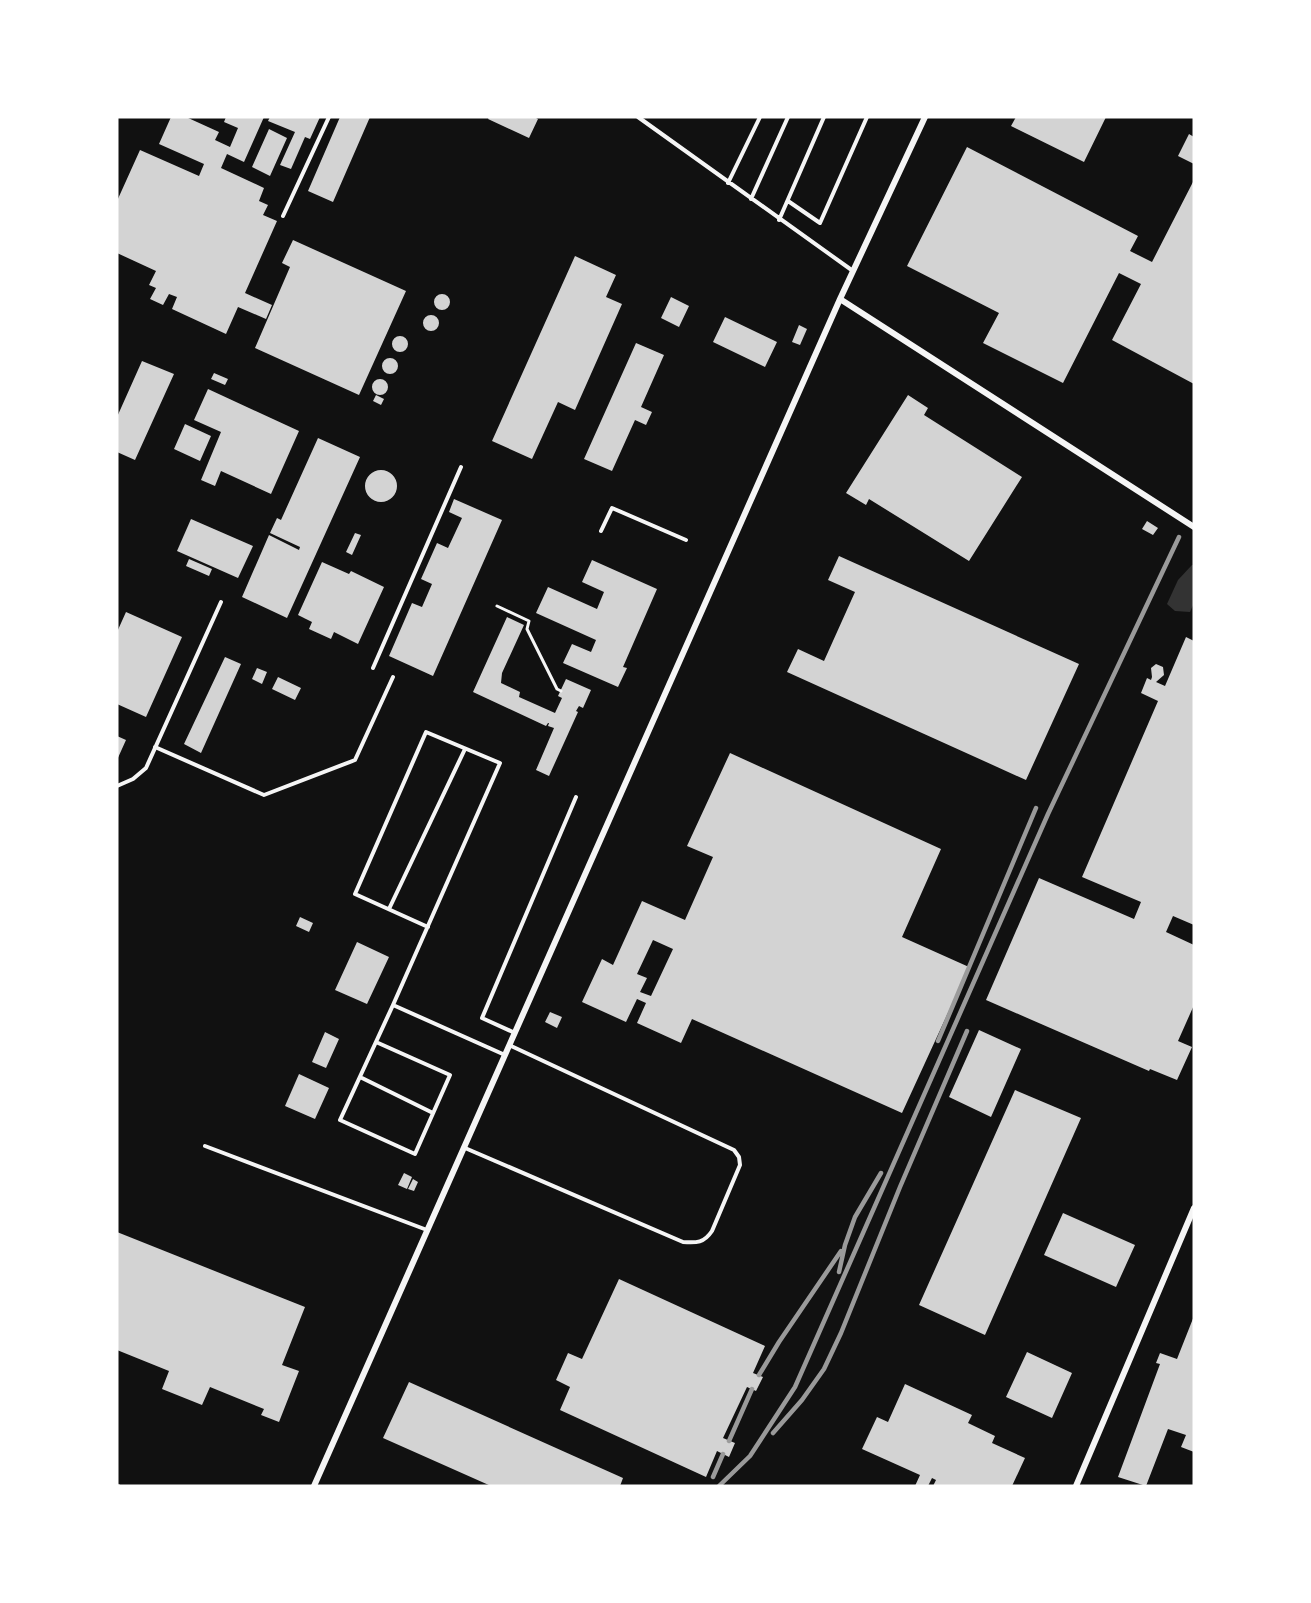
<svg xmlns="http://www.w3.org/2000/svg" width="1311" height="1603" viewBox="0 0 1311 1603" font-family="'Fira Sans',sans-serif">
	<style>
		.water { fill: #333 }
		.building { fill: #d3d3d3; fill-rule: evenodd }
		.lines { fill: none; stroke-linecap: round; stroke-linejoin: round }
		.path { stroke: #f5f5f5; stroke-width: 3 }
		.service { stroke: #f5f5f5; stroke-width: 4 }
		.minor { stroke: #f5f5f5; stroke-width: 6 }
		.rail { stroke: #9a9a9a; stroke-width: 4.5 }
	</style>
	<rect width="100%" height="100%" fill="#111"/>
	<!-- water -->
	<path class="water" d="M1192 565H1194V603L1190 612 1175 611 1167 604 1178 580Z"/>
	<!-- building -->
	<path class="building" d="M171 117H186L219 132 215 140 230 147 238 128 224 122 226 117H264L244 162 227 154 221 168 264 188 259 201 268 205 263 215 277 221 245 293 272 305 266 319 238 307 226 334 172 309 177 297 169 294 163 305 150 299 156 288 149 285 156 271 117 253V201L140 150 199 176 204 164 159 144Z
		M270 117H320L310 139 305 137 291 169 280 165 295 132 268 121Z
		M340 117H370L333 202 308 191Z
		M489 117H534L538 119 529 138 488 119Z
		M1016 117H1106L1084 162 1011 126Z
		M269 129 287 138 270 176 252 167Z
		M1189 134 1194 137V164L1178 156Z
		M967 147 1138 236 1130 251 1152 262 1194 180V384L1112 340 1141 284 1119 273 1063 383 983 343 999 313 907 266Z
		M293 240 406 291 359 395 255 348 290 267 282 263Z
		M575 256 616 275 606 297 622 304 575 410 558 402 532 459 492 441Z
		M434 302a8 8 0 1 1 16 0a8 8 0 1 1-16 0Z
		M671 297 689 306 679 327 661 318Z
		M423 323a8 8 0 1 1 16 0a8 8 0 1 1-16 0Z
		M725 317 777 342 765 367 713 342Z
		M799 325 807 329 800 345 792 342Z
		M392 344a8 8 0 1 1 16 0a8 8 0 1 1-16 0Z
		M636 343 664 355 641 407 652 412 646 425 635 420 612 471 584 459Z
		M382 366a8 8 0 1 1 16 0a8 8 0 1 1-16 0Z
		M142 361 174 374 135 460 117 452V417Z
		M214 373 228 379 225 385 211 379Z
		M372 387a8 8 0 1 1 16 0a8 8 0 1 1-16 0Z
		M208 389 299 431 271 494 221 471 215 486 201 480 221 432 194 420Z
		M376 395 384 399 381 405 373 401Z
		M908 395 928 408 924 415 1022 477 969 561 869 499 866 505 846 493Z
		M185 424 211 436 200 461 174 449Z
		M318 438 360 457 287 618 242 597 269 535 299 550 300 547 270 533 277 518 281 520Z
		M365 486a16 16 0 1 1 32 0a16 16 0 1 1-32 0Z
		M454 499 502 520 433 676 389 656 412 603 422 607 432 584 421 579 437 543 448 548 462 518 449 512Z
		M191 519 253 546 238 578 177 551Z
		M1147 521 1158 528 1153 535 1142 529Z
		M355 533 361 535 352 555 346 552Z
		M839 556 1079 664 1026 780 787 672 798 649 824 661 855 592 828 580Z
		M189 559 212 569 209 576 186 566Z
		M592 560 657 589 623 667 627 668 618 687 563 663 572 644 591 652 596 640 536 613 548 587 597 609 604 592 582 582Z
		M322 562 349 574 351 571 384 587 358 644 334 632 331 639 309 629 312 622 298 615Z
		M126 612 182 637 146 717 117 704V632Z
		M507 617 524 625 502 673 501 683 520 692 519 697 555 713 562 698 558 696 566 679 591 690 583 708 579 706 576 711 578 712 549 776 536 770 554 728 548 726 549 723H548L546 726 473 692Z
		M1186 637 1194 641V925L1173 916 1166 932 1194 945V1005L1178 1041 1192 1047 1177 1080 1150 1069 1149 1071 986 1000 1039 878 1134 919 1141 902 1082 877 1158 701 1141 693 1147 678 1151 680 1152 677 1151 668 1156 664 1163 667 1164 675 1156 682 1165 686Z
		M225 657 241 664 201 753 184 744Z
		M257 668 267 672 262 684 252 679Z
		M278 677 301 688 295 700 272 689Z
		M117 736 126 740 117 760Z
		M730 753 941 849 902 937 969 967 902 1113 692 1019 681 1043 637 1023 646 1003 637 999 626 1022 582 1002 602 959 613 965 642 901 685 920 713 857 687 846ZM653 940 673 949 651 996 640 992 647 978 637 974Z
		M300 917 313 923 309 932 296 926Z
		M357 942 389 957 367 1004 335 990Z
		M550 1012 562 1017 557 1028 545 1022Z
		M979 1030 1021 1049 991 1117 949 1097Z
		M325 1032 339 1039 326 1068 312 1062Z
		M299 1074 329 1088 315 1119 285 1106Z
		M1015 1090 1081 1118 985 1335 919 1305Z
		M404 1173 412 1177 407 1189 398 1185Z
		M413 1179 418 1182 414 1191 408 1189Z
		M1063 1213 1135 1245 1116 1287 1044 1255Z
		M117 1232 305 1307 282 1365 299 1371 279 1422 261 1415 264 1409 210 1387 202 1405 162 1389 169 1371 117 1350Z
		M619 1279 765 1346 753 1373 763 1377 756 1391 747 1387 723 1438 735 1443 729 1457 717 1451 706 1477 560 1410 570 1387 556 1380 568 1353 582 1359Z
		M1194 1316V1452L1181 1447 1186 1435 1168 1429 1146 1486 1118 1477 1160 1364 1156 1363 1160 1353 1177 1359Z
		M1027 1352 1072 1373 1052 1418 1006 1397Z
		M409 1382 623 1478 620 1486H491L383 1438Z
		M905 1384 972 1415 968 1423 995 1436 992 1443 1025 1458 1012 1486H933L936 1480 932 1478 928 1486H915L920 1475 862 1449 877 1417 888 1422Z"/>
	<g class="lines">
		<!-- path -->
		<path class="path" d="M497 606 529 621 527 629 557 689 561 691"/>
		<!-- service -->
		<path class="service" d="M638 117 853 271
			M728 183 760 117
			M751 199 788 117
			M788 201 820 223 867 117
			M283 216 329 117
			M779 220 824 117
			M601 531 612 508 686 540
			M373 668 461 467
			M155 747 264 795 355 760 393 677
			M117 786 133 779 146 768 221 602
			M389 909 465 749
			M428 927 355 894 426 732 500 763 393 1005 505 1055
			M515 1033 482 1018 576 797
			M376 1042 450 1075 415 1154 340 1120 393 1005
			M360 1077 433 1113
			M205 1146 427 1230
			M465 1148 683 1242C697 1243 704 1243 712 1231L740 1165 739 1157 734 1150 509 1045"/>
		<!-- minor -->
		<path class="minor" d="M840 299 1194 527
			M314 1486 840 299 925 117
			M1076 1486 1194 1208"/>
		<!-- rail -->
		<path class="rail" d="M938 1041 1036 808
			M839 1272 845 1245 855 1217 881 1173
			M759 1375 779 1342 841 1251
			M773 1433 802 1400 824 1369 841 1333 900 1187 967 1031
			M729 1441 752 1389
			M713 1477 723 1454
			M117 1486H118
			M719 1486 750 1456 795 1387 1048 814 1179 537"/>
	</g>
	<!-- border -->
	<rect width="1311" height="1603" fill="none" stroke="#ffffff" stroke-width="237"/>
</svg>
